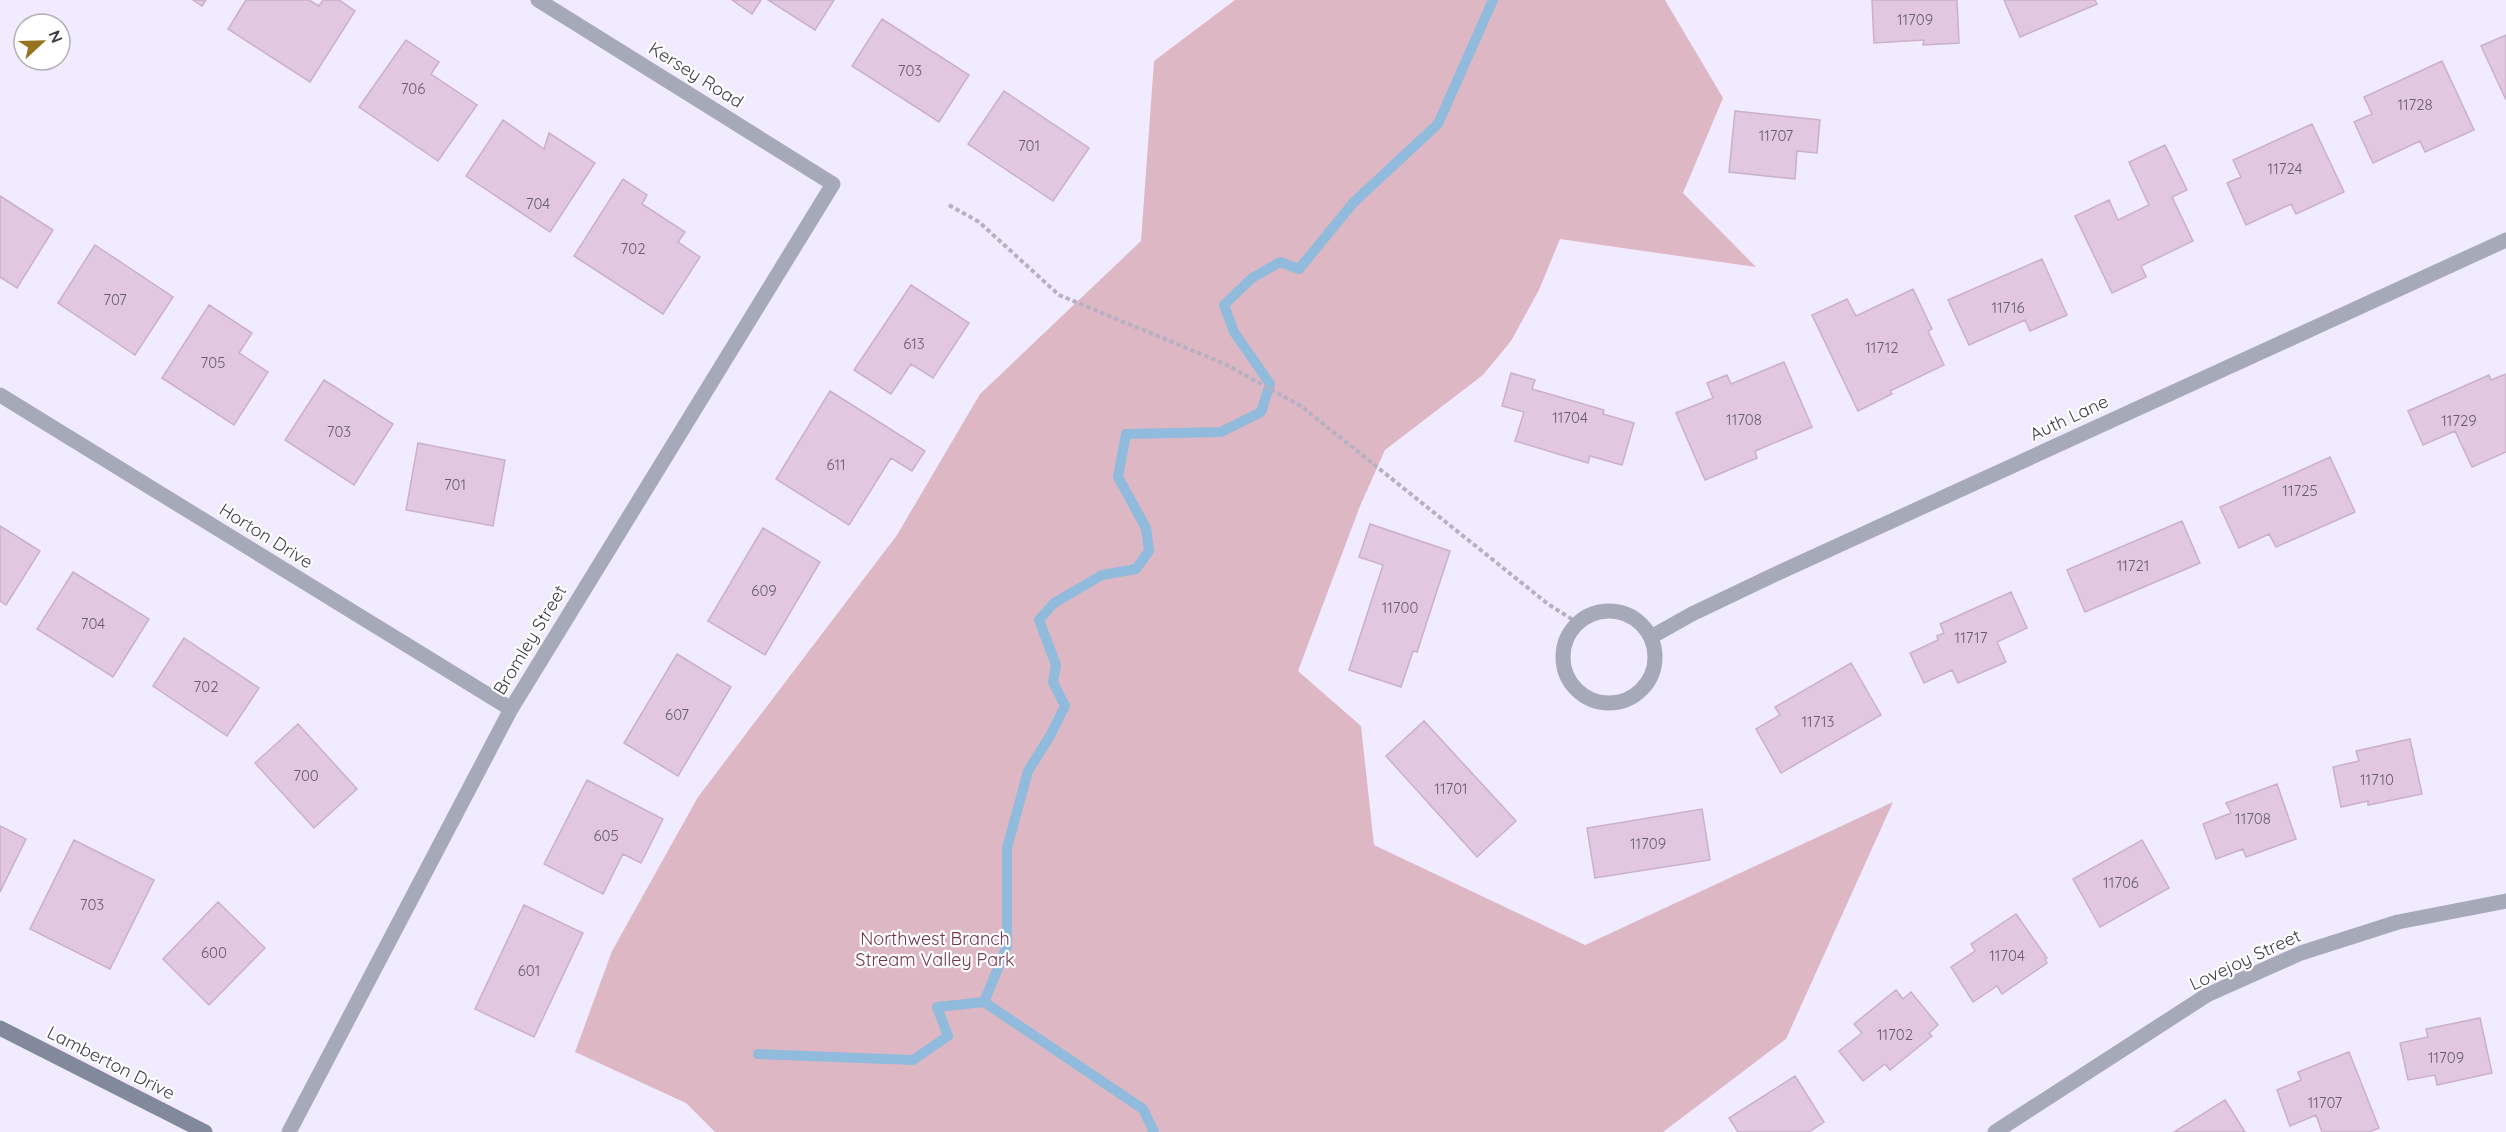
<svg xmlns="http://www.w3.org/2000/svg" width="2506" height="1132" viewBox="0 0 2506 1132" font-family="Quicksand,sans-serif">
	<style>
		.green { fill: #deb7c4 }
		.lines { fill: none; stroke-linecap: round; stroke-linejoin: round }
		.stream { stroke: #90bbdc; stroke-width: 10 }
		.building { fill: #e1c7e0; stroke: #cab0c8; stroke-width: 1.5 }
		.path { stroke: #b6b1c2; stroke-width: 4; stroke-dasharray: 4.5 3; stroke-linecap: butt }
		.street { stroke: #a6aab8; stroke-width: 15 }
		.secondary { stroke: #82899d; stroke-width: 15 }
		.labels { text-anchor: middle; stroke-width: 4.5; stroke-linejoin: round; paint-order: stroke }
		.number-label { font-size: 15px; fill: #675d6d }
		.street-label { font-size: 18px; fill: #3e3a47; stroke: #fff }
		.park-label { font-size: 18px; fill: #74334e; stroke: #fff }
	</style>
	<rect width="100%" height="100%" fill="#f1ebff"/>
	<!-- green -->
	<path class="green" d="M1235 0H1665L1723 98 1683 193 1756 267 1560 239 1539 290 1511 341 1483 375 1385 450 1360 506 1298 671 1361 726 1374 845 1585 945 1893 802 1786 1039 1663 1132H715L686 1103 575 1052 612 951 698 797 897 535 980 394 1141 241 1154 61Z"/>
	<g class="lines">
		<!-- stream -->
		<path class="stream" d="M758 1054 913 1060 948 1036 937 1007 984 1002
			M1154 1132 1143 1109 984 1002 1007 946V848L1028 771 1050 736 1065 706 1053 682 1056 665 1039 620 1054 603 1102 575 1136 569 1149 551 1146 528 1118 477 1126 434 1221 432 1261 412 1270 384 1234 332 1224 305 1252 278 1280 262 1299 269 1354 202 1438 124 1493 0"/>
	</g>
	<!-- building -->
	<path class="building" d="M193 0H206L202 6Z
		M246 0H309L319 6 323 0H339L355 11 310 82 228 29Z
		M732 0H761L752 14Z
		M768 0H834L815 30Z
		M1872 0H1957L1959 43 1923 45 1924 40 1874 43Z
		M2004 0H2095L2097 4 2020 37Z
		M882 19 969 75 939 122 852 66Z
		M2506 35V100L2481 46Z
		M406 40 439 62 431 74 477 105 438 161 359 107Z
		M2442 61 2474 130 2425 152 2420 141 2373 163 2354 122 2372 114 2364 97Z
		M1004 91 1089 148 1053 201 968 144Z
		M1735 111 1820 120 1817 153 1797 151 1795 179 1729 172Z
		M503 120 544 149 549 133 595 163 550 232 466 176Z
		M2312 124 2344 192 2296 214 2291 204 2246 225 2227 183 2241 177 2233 160Z
		M2165 145 2187 190 2172 197 2193 241 2141 266 2146 277 2112 293 2075 216 2109 200 2118 220 2149 205 2129 162Z
		M623 179 647 195 642 204 685 232 678 242 700 257 663 314 574 256Z
		M0 196 53 230 17 288 0 277Z
		M95 245 173 297 135 355 58 303Z
		M2042 259 2067 315 2030 331 2025 320 1969 345 1948 300Z
		M911 285 969 323 933 378 911 364 891 394 854 370Z
		M1913 289 1932 329 1928 331 1944 365 1890 391 1892 394 1858 411 1812 315 1847 299 1856 316Z
		M209 305 252 333 239 353 268 372 234 425 162 378Z
		M1784 362 1812 427 1755 451 1757 458 1705 480 1676 413 1713 398 1707 383 1727 375 1731 384Z
		M1511 373 1535 380 1532 389 1604 410 1603 414 1634 423 1622 465 1590 456 1588 463 1515 441 1524 412 1502 406Z
		M2506 374V452L2472 467 2455 431 2423 445 2408 411 2489 375 2491 380Z
		M324 380 393 424 354 485 285 440Z
		M830 391 925 451 912 471 891 458 849 525 776 479Z
		M418 443 505 460 493 526 406 510Z
		M2330 457 2355 512 2276 547 2269 534 2239 548 2220 507Z
		M2182 521 2200 563 2085 612 2067 570Z
		M1370 524 1450 551 1417 652 1413 651 1401 687 1349 670 1383 565 1359 557Z
		M0 526 40 551 6 605 0 601Z
		M763 528 820 562 765 655 708 621Z
		M73 572 149 619 113 677 37 629Z
		M2011 592 2027 628 1997 642 2006 662 1958 683 1952 670 1924 683 1910 653 1938 640 1937 636 1944 633 1940 624Z
		M184 638 259 688 227 736 153 686Z
		M677 654 731 687 678 776 624 743Z
		M1851 663 1881 715 1781 773 1756 729 1780 715 1775 707Z
		M1424 721 1516 821 1477 857 1386 756Z
		M298 724 357 789 314 828 255 763Z
		M2410 739 2422 794 2368 805V801L2341 807 2333 767 2359 761 2356 751Z
		M587 780 663 819 641 863 623 854 603 894 544 864Z
		M2277 784 2296 839 2246 857 2243 849 2216 859 2203 824 2231 813 2226 803Z
		M1702 809 1710 860 1595 878 1587 828Z
		M0 826 26 839 0 892Z
		M74 840 154 880 110 969 30 929Z
		M2142 840 2169 888 2100 927 2073 879Z
		M218 902 265 948 209 1005 163 959Z
		M524 905 583 933 534 1037 475 1009Z
		M2016 914 2047 958 2045 959 2047 963 2002 994 1997 986 1973 1002 1951 967 1975 951 1971 944Z
		M1896 990 1903 999 1911 992 1938 1025 1929 1033 1932 1036 1890 1070 1885 1064 1863 1081 1839 1051 1862 1033 1854 1024Z
		M2480 1018 2492 1073 2437 1085 2435 1075 2408 1080 2400 1043 2428 1037 2426 1029Z
		M2349 1052 2379 1128 2369 1132H2322L2316 1115 2290 1126 2277 1090 2301 1080 2298 1072Z
		M1795 1076 1824 1122 1809 1132H1738L1729 1118Z
		M2225 1100 2245 1132H2174Z"/>
	<g class="lines">
		<!-- path -->
		<path class="path" d="M949 205 979 222 1059 295 1225 364 1301 406 1548 604 1578 623"/>
		<!-- street -->
		<path class="street" d="M0 395 511 709
			M1563 657a46 46 0 1 1 92 0a46 46 0 1 1-92 0Z
			M1651 637 1692 614 1778 573 2506 240
			M289 1132 511 709 833 184 538 0
			M1995 1132 2207 995 2301 953 2398 922 2506 901"/>
		<!-- secondary -->
		<path class="secondary" d="M0 1028 205 1132"/>
	</g>
	<g class="labels">
		<!-- number labels -->
		<g class="number-label">
			<text x="1915" y="25">11709</text>
			<text x="910" y="76">703</text>
			<text x="413" y="94">706</text>
			<text x="2415" y="110">11728</text>
			<text x="1776" y="141">11707</text>
			<text x="1029" y="151">701</text>
			<text x="2285" y="174">11724</text>
			<text x="538" y="209">704</text>
			<text x="633" y="254">702</text>
			<text x="115" y="305">707</text>
			<text x="2008" y="313">11716</text>
			<text x="914" y="349">613</text>
			<text x="1882" y="353">11712</text>
			<text x="213" y="368">705</text>
			<text x="1570" y="423">11704</text>
			<text x="1744" y="425">11708</text>
			<text x="2459" y="426">11729</text>
			<text x="339" y="437">703</text>
			<text x="836" y="470">611</text>
			<text x="455" y="490">701</text>
			<text x="2300" y="496">11725</text>
			<text x="2133" y="571">11721</text>
			<text x="764" y="596">609</text>
			<text x="1400" y="613">11700</text>
			<text x="93" y="629">704</text>
			<text x="1971" y="643">11717</text>
			<text x="206" y="692">702</text>
			<text x="677" y="720">607</text>
			<text x="1818" y="727">11713</text>
			<text x="306" y="781">700</text>
			<text x="2377" y="785">11710</text>
			<text x="1451" y="794">11701</text>
			<text x="2253" y="824">11708</text>
			<text x="606" y="841">605</text>
			<text x="1648" y="849">11709</text>
			<text x="2121" y="888">11706</text>
			<text x="92" y="910">703</text>
			<text x="214" y="958">600</text>
			<text x="2007" y="961">11704</text>
			<text x="529" y="976">601</text>
			<text x="1895" y="1040">11702</text>
			<text x="2446" y="1063">11709</text>
			<text x="2325" y="1108">11707</text>
		</g>
		<!-- street labels -->
		<g class="street-label">
			<text transform="translate(696 75) rotate(32)" y="6">Kersey Road</text>
			<text transform="translate(2069 418) rotate(-25)" y="6">Auth Lane</text>
			<text transform="translate(266 536) rotate(32)" y="6">Horton Drive</text>
			<text transform="translate(530 640) rotate(-59)" y="6">Bromley Street</text>
			<text transform="translate(2245 960) rotate(-25)" y="6">Lovejoy Street</text>
			<text transform="translate(111 1063) rotate(27)" y="6">Lamberton Drive</text>
		</g>
		<!-- park labels -->
		<g class="park-label">
			<text x="935" y="945">Northwest Branch<tspan x="935" dy="21">Stream Valley Park</tspan></text>
		</g>
	</g>
	<!-- north arrow -->
	<g transform="translate(42 42) rotate(68)"><circle r="28" fill="#ffffff" stroke="#b2b0b5" stroke-width="1.5"/>
	<path d="M0-4.5L10 22L0 15L-10 22Z" fill="#98731e"/>
	<text y="-9" font-size="16" font-weight="bold" text-anchor="middle" fill="#3e3a47">N</text>
	</g>
</svg>
